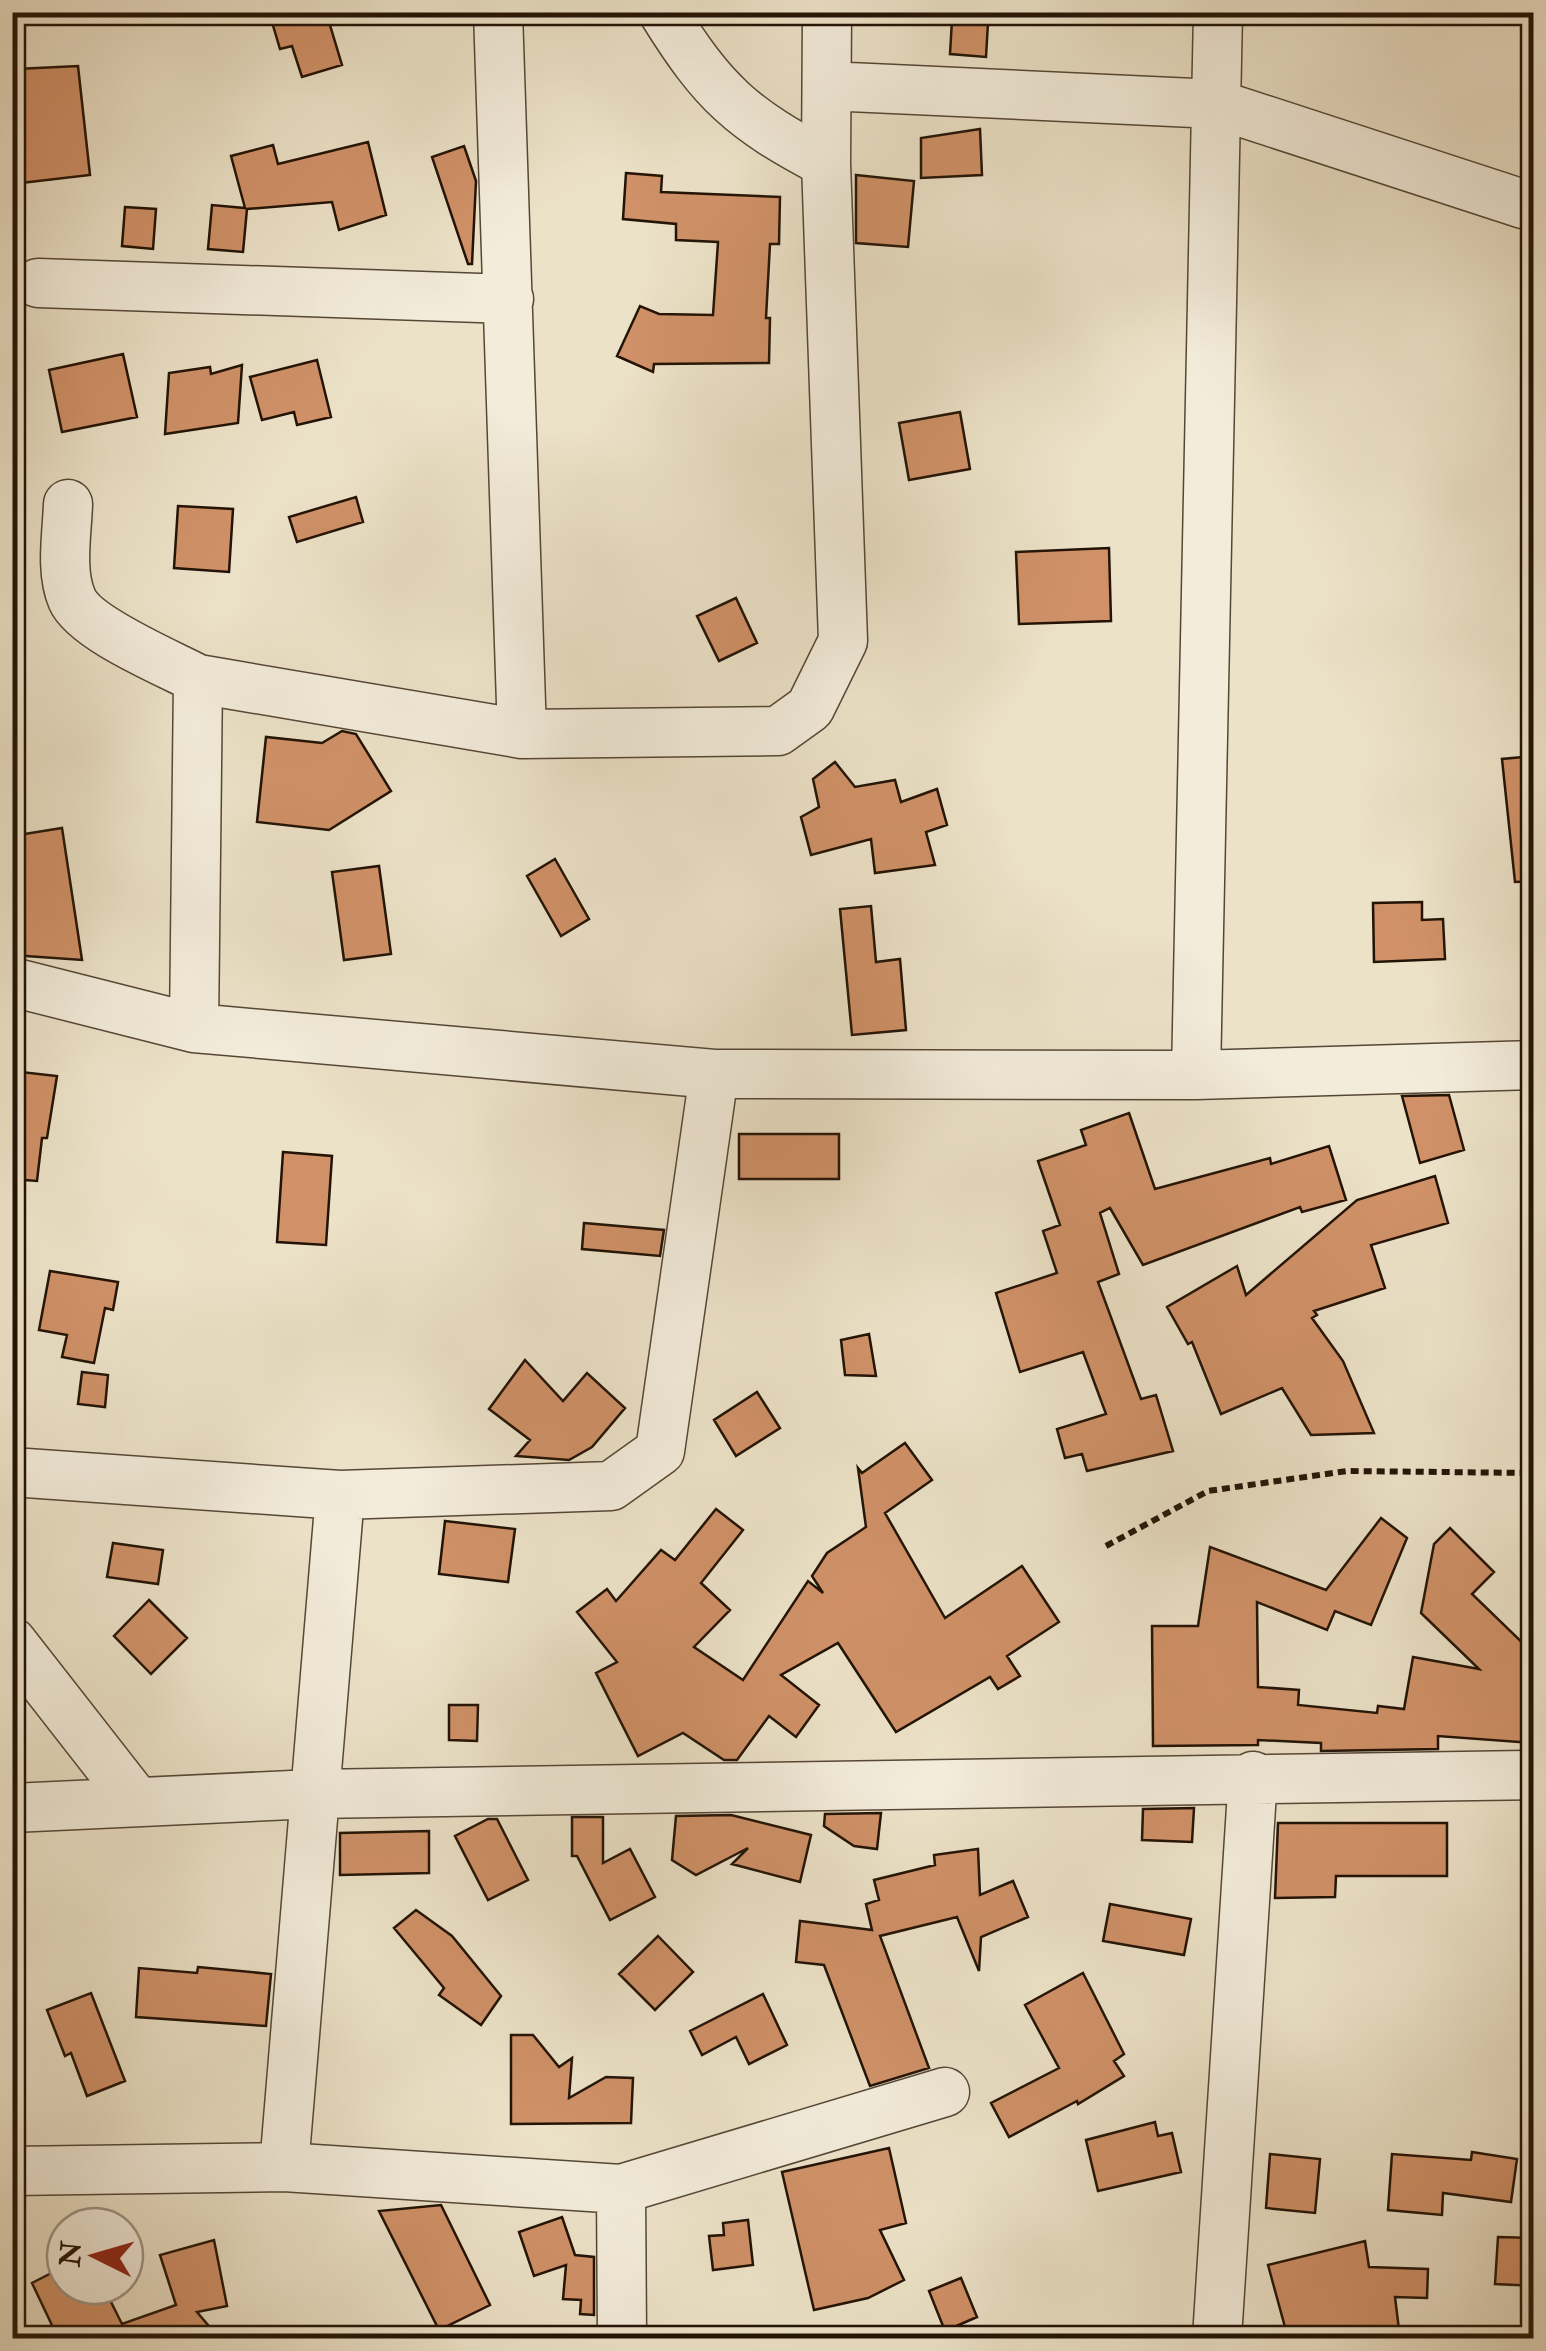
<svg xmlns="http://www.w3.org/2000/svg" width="1546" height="2351" viewBox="0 0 1546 2351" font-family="'IM FELL Double Pica',serif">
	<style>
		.building { fill: #d09168; stroke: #231306; stroke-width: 2.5 }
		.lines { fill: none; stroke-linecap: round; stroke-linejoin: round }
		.minor-casing { stroke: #554736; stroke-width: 51 }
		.path { stroke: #231306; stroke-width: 6; stroke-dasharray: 8 5; stroke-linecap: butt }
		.minor { stroke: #f3ecdb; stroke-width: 48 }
	</style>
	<rect width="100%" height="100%" fill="#ece2c8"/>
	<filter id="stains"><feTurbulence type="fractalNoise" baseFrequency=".002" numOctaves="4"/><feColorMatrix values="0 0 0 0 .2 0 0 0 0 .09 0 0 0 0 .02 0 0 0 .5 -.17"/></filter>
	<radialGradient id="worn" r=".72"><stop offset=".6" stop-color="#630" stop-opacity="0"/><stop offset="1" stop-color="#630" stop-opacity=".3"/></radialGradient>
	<!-- building -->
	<path class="building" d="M269 12H326L342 65 302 77 292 46 280 49Z
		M952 20 988 23 986 57 950 54Z
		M78 66 90 175 12 184V107L19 106 17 69Z
		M980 129 982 175 921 178V138Z
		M368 142 386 215 339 230 332 202 247 209 243 252 208 249 212 205 245 208 231 156 273 145 278 164Z
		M464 146 476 181 472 264H468L432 157Z
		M626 173 662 176 661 192 780 197 779 244H770L766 318H770L769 363 654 364 653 372 617 356 640 306 659 314 713 315 718 242 676 240V224L623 219Z
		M856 175 914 181 908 247 856 243Z
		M125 207 156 209 153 249 122 246Z
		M123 354 137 417 62 432 49 370Z
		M317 360 331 417 297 425 294 412 262 420 250 377Z
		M242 365 238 423 165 434 169 373 210 367 211 374Z
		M960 412 970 469 909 480 899 423Z
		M356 497 363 522 297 542 289 517Z
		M178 506 233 509 229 572 174 568Z
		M1109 548 1111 621 1019 624 1016 552Z
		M736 598 757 643 719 661 697 616Z
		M342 731 356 734 391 791 329 830 257 822 266 737 322 743Z
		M1534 756V881L1515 882 1502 759Z
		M835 762 855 787 895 780 901 802 937 789 947 825 926 832 935 865 875 873 871 839 811 855 801 817 819 807 813 779Z
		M62 828 82 960 12 955V836Z
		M555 859 589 919 561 936 527 876Z
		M379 866 391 954 344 960 332 872Z
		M1422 902V920L1443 919 1445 959 1374 962 1373 903Z
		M871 906 876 962 900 959 906 1030 852 1035 840 909Z
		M12 1071 57 1076 47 1138H42L37 1181 12 1179Z
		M1449 1095 1464 1150 1420 1163 1402 1096Z
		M1129 1113 1155 1189 1270 1158 1271 1164 1329 1146 1346 1200 1302 1212 1300 1207 1143 1265 1110 1208 1100 1213 1119 1274 1098 1282 1141 1399 1156 1395 1173 1451 1087 1471 1082 1454 1065 1458 1057 1429 1106 1414 1083 1352 1020 1372 996 1293 1057 1273 1043 1231 1060 1225 1038 1161 1086 1145 1081 1130Z
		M739 1134H839V1179H739Z
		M283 1152 332 1156 326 1245 277 1242Z
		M1435 1176 1448 1223 1371 1245 1385 1288 1314 1311 1317 1315 1312 1318 1343 1361 1374 1433 1311 1435 1282 1388 1221 1414 1192 1342 1188 1344 1167 1307 1237 1266 1246 1295 1357 1200Z
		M584 1223 664 1230 660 1256 582 1249Z
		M50 1271 118 1282 113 1310 105 1308 94 1363 62 1357 67 1335 39 1330Z
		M869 1334 876 1376 845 1375 841 1340Z
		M525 1360 563 1401 587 1373 625 1408 592 1447 569 1460 516 1456 530 1440 489 1409Z
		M82 1372 108 1375 105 1407 78 1404Z
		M757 1392 780 1428 736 1456 714 1420Z
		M905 1443 932 1480 885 1513 945 1618 1022 1566 1059 1622 1007 1656 1020 1676 998 1689 990 1677 896 1732 838 1643 781 1675 819 1705 796 1737 769 1716 737 1760H724L683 1733 638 1756 596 1673 617 1662 577 1612 607 1589 616 1601 661 1550 675 1560 716 1509 743 1530 701 1583 730 1610 694 1647 743 1680 808 1581 823 1593 812 1576 827 1553 866 1527 858 1468 862 1473Z
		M1381 1518 1407 1538 1371 1625 1335 1611 1327 1630 1257 1602 1258 1687 1299 1690 1298 1705 1377 1713 1378 1706 1404 1709 1413 1657 1479 1669 1421 1613 1434 1544 1450 1528 1494 1572 1472 1594 1534 1654V1743L1438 1736V1749L1321 1751V1743L1258 1740V1745L1153 1746 1152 1626H1198L1210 1547 1326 1590Z
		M445 1521 515 1529 508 1582 439 1574Z
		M113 1543 163 1550 158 1584 107 1577Z
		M149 1600 187 1638 151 1674 114 1636Z
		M449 1705H478L477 1741 449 1740Z
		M1194 1808 1192 1842 1142 1840 1143 1809Z
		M881 1813 877 1849 854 1846 824 1826 825 1814Z
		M731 1815 811 1835 800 1882 732 1864 748 1848 696 1875 672 1860 676 1816Z
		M572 1817H603V1863L630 1849 655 1897 610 1920 577 1856H572Z
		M488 1819H497L528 1880 488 1900 455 1836Z
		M1278 1823H1447V1876H1336L1335 1897 1275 1898Z
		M429 1831V1873L340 1875V1833Z
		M978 1849 980 1895 1013 1881 1028 1917 981 1937 979 1971 957 1917 880 1936 929 2068 870 2086 824 1965 796 1962 800 1921 872 1930 866 1904 879 1900 874 1880 935 1865 934 1855Z
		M1110 1904 1191 1919 1184 1955 1103 1941Z
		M416 1910 452 1936 501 1996 481 2025 439 1995 444 1988 394 1928Z
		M658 1936 693 1972 655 2010 619 1974Z
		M198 1967 271 1974 266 2026 136 2017 139 1968 197 1973Z
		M1083 1973 1124 2054 1114 2061 1124 2076 1078 2104 1077 2101 1009 2137 991 2103 1059 2068 1025 2005Z
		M91 1993 125 2081 87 2096 71 2053 65 2056 47 2010Z
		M763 1994 787 2045 749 2064 736 2037 702 2055 690 2031Z
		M511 2035H533L559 2067 572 2058 569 2098 606 2077 633 2078 631 2123 511 2124Z
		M1155 2122 1158 2136 1172 2133 1181 2172 1098 2191 1086 2140Z
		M889 2148 906 2223 880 2230 904 2280 868 2298 814 2310 782 2172Z
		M1472 2152 1517 2159 1511 2202 1443 2193 1442 2215 1388 2210 1392 2154 1471 2160Z
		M1270 2154 1320 2159 1315 2213 1266 2208Z
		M441 2205 490 2305 439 2330 379 2211Z
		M562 2217 575 2255 594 2257V2315L580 2314 581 2300 563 2299 566 2265 534 2276 519 2232Z
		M748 2220 753 2265 713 2270 709 2236 724 2235 723 2223Z
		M1498 2237 1534 2238V2286L1495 2284Z
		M214 2240 227 2306 197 2312 219 2338H68L65 2333V2338H58L32 2283 65 2266V2286H103L122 2324 176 2305 160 2255Z
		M1365 2241 1369 2267 1428 2269 1427 2298 1395 2297 1400 2338H1288L1268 2265Z
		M961 2278 977 2317 945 2331 929 2291Z"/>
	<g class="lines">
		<!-- minor casing -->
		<g class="minor-casing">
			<path id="minor" d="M498 12 522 734
				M663 12C713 93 742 119 826 163
				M827 86 1216 104 1523 204
				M38 283 509 299
				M68 504C67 534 60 571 72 599 85 629 168 663 198 679L194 1028
				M198 679 522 734 778 731 810 708 843 641 826 163 827 12
				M12 982 194 1028 714 1074 1196 1075 1534 1065
				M1196 1075 1218 12
				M12 1472 340 1495
				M12 1642 137 1802
				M12 1808 313 1794 1534 1775
				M284 2167 621 2189 622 2338
				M12 2171 284 2167 340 1495 611 1486 660 1451 714 1074
				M621 2189 945 2092
				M1217 2338 1253 1776"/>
		</g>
		<!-- path -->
		<path class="path" d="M1106 1546 1208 1491 1347 1471 1534 1473"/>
		<!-- minor -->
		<use href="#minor" class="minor"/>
	</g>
	<!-- margin -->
	<rect width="1546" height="2351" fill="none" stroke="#ece2c8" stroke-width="50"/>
	<rect x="15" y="15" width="1516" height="2321" fill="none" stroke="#231306" stroke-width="5"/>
	<rect x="25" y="25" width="1496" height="2301" fill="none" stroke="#231306" stroke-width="2.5"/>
	<!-- north arrow -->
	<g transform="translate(95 2256) rotate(275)"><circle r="48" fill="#f3ecdb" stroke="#a09586" stroke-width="2.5"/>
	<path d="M0-8L18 38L0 25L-18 38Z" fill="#8f2418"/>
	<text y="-15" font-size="28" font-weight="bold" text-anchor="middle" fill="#231306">N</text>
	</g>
	<rect width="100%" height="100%" filter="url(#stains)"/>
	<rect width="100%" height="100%" fill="url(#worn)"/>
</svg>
